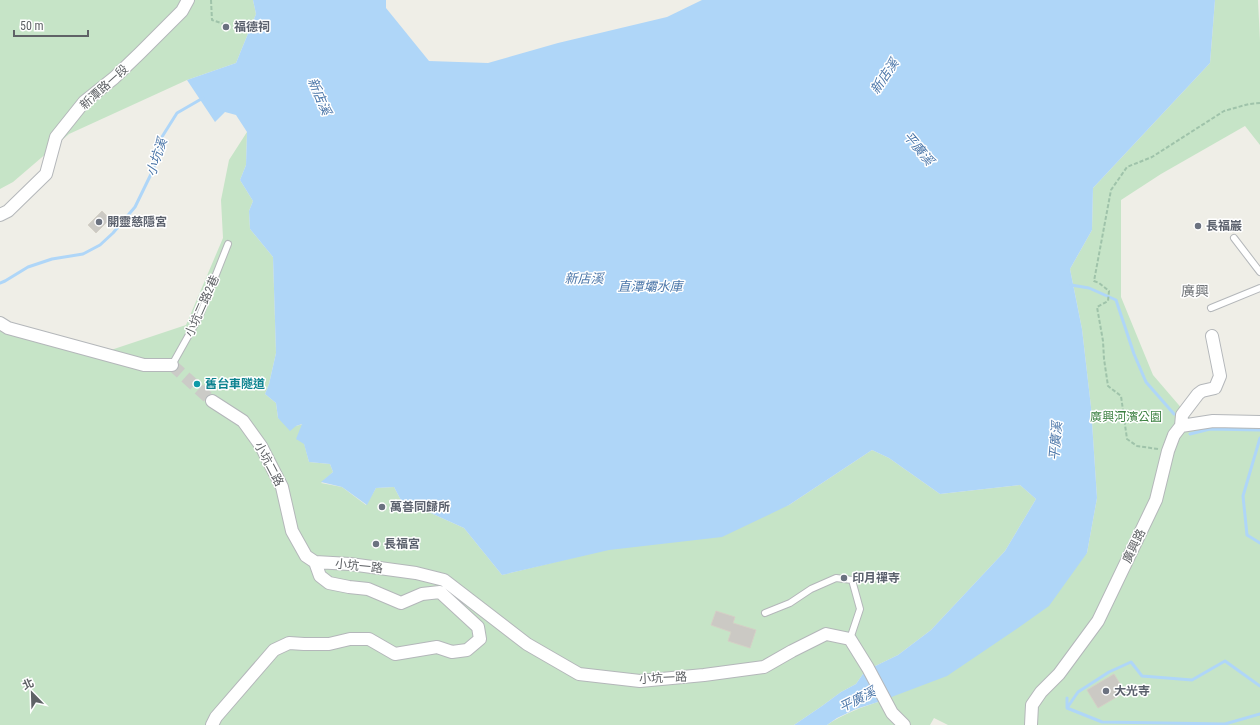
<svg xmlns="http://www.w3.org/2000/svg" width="1260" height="725" viewBox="0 0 1260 725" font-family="'Roboto Condensed','Noto Sans TC',sans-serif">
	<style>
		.green { fill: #c6e4c7 }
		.water { fill: #afd6f8 }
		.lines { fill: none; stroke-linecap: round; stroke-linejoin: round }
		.stream { stroke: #afd6f8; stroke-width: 3 }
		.building { fill: #cbc9c4; stroke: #d4d0c6 }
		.minor-tunnel { stroke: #cbcbc7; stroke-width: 12; stroke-dasharray: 12 6; stroke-linecap: butt }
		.service-casing { stroke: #b4b7ba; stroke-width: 8 }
		.minor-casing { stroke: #b4b7ba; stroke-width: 14 }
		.path { stroke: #9fc3aa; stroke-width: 2; stroke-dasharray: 4 2; stroke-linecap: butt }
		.service { stroke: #fff; stroke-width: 6 }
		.minor { stroke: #fff; stroke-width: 12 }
		.worship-dot { fill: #6b7280; stroke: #fff; stroke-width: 1.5 }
		.culture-dot { fill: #0f9aa8; stroke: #fff; stroke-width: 1.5 }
		.labels { text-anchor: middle; stroke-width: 3; stroke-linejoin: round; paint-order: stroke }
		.worship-label { font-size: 12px; font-weight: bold; fill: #5b616d; stroke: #fff; text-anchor: start }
		.street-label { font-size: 12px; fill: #5f6266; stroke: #fff }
		.culture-label { font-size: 12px; font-weight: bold; fill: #0d838f; stroke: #fff; text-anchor: start }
		.park-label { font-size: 12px; fill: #3c8041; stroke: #fff }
		.water-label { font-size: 13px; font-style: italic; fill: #4c77a9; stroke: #fff }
		.quarter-label { font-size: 14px; fill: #707478; stroke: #fff }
	</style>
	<rect width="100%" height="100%" fill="#efeee7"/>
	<!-- green -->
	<path class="green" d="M0 0H253L256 14 236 63 187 80 69 134 13 182 0 189Z
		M1215 0H1258L1260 41V145L1245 126 1161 174 1121 200V297L1153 375 1190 418 1260 415V725H948L934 718 930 725H827C843 714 862 707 881 701L1087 553 1097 498 1091 407 1082 329 1070 269 1092 230 1093 188 1210 63Z
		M247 132 246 165 240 180 253 201 249 211 250 229 273 257 276 353 269 384 265 394 276 403 278 418 296 426 303 424 304 443 309 462 330 464 333 472 321 483 342 487 366 505 376 488 394 487 404 506 424 510 464 528 502 575 789 505 872 450 889 458 940 494 1020 485 1036 499 1005 551 931 630 898 655 865 671 856 684 841 692 822 706 794 725H0V323L102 353 186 325 223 238 221 200 229 160Z"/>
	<!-- water -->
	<path class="water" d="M253 0H386V8L429 61 488 63 558 43 667 17 702 0H1215L1210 63 1093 188 1092 230 1070 269 1082 329 1091 407 1097 498 1087 553 1049 606 1018 628 947 676 881 701 856 709 837 718 827 725H794L822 706 841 692 856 684 865 671 898 655 931 630 1005 551 1036 499 1020 485 940 494 889 458 872 450 789 505 722 537 609 550 502 575 464 528 424 510 404 506 394 487 376 488 367 505 342 487 321 482 333 472 330 464 309 462 304 444 296 439 302 424 296 426 290 431 278 418 276 403 265 394 269 384 276 353 273 257 250 229 249 211 253 201 240 180 246 165 247 132 236 115 225 112 215 122 187 80 236 63 256 14Z"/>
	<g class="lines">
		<!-- stream -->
		<path class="stream" d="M0 283 5 281 28 267 52 259 83 254 100 245 113 233 135 207 154 168 160 140 177 113 203 98
			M1071 285 1089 288 1116 300 1134 354 1146 382 1174 414
			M1190 434 1210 429 1260 430
			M1260 438 1243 496 1247 535 1260 543
			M1067 698V708L1102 722 1225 724 1260 714
			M1067 708 1078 692 1109 672 1131 662 1142 676 1192 680 1225 661 1260 686"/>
	</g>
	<!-- building -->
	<path class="building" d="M102 211 110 219 96 233 88 225Z
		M716 611 735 617 733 623 756 630 750 648 728 641 731 632 711 625Z
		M1114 674 1125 692 1098 708 1087 690Z"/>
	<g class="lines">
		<!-- minor-tunnel -->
		<path class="minor-tunnel" d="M172 365 212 401"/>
		<!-- service casing -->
		<g class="service-casing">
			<path id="service" d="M1234 238 1260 272
				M1211 308 1260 288
				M172 365 200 315 228 244
				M765 613 790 603 811 589 836 578 852 580 860 609 850 639"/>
		</g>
		<!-- minor casing -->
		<g class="minor-casing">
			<path id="minor" d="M0 215 8 211 46 174 56 137 84 102 114 78 140 53 182 11 188 0
				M0 323 8 328 144 365H172
				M212 401 243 421 261 446 282 487 292 531 306 556 315 562 350 564 416 573 444 580 527 644 579 674 640 681 704 675 764 667 792 651 826 634 850 639 868 668 892 713 904 725
				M1181 426 1182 415 1198 394 1202 391 1215 388 1220 376 1212 336
				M212 725 216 717 274 650 289 643 304 644H329L350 639H369L395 654 437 647 452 652 467 650 480 639 478 627 440 592 422 594 401 603 368 589 349 587 329 583 320 576 315 562
				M1031 725 1032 705 1041 692 1059 674 1098 621 1156 500 1168 451 1174 435 1181 426 1213 421 1260 422"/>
		</g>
		<!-- path -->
		<path class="path" d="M211 0 212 20 224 24
			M1158 449 1137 446 1127 439 1121 396 1108 386 1104 359 1103 341 1097 307 1108 301 1109 291 1099 283 1094 281 1111 190 1127 167 1152 157 1224 111 1249 104 1260 103"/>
		<!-- service -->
		<use href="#service" class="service"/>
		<!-- minor -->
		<use href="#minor" class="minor"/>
	</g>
	<!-- markers -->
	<g class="worship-dot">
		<circle cx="226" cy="27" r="4"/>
		<circle cx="99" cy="222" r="4"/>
		<circle cx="1198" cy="226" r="4"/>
		<circle cx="382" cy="507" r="4"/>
		<circle cx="376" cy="544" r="4"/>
		<circle cx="844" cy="578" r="4"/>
		<circle cx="1106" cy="691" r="4"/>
	</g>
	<circle class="culture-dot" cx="197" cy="384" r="4"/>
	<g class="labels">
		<!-- worship labels -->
		<g class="worship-label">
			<text x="234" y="31">福德祠</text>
			<text x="107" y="226">開靈慈隱宮</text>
			<text x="1206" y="230">長福巖</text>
			<text x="390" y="511">萬善同歸所</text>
			<text x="384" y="548">長福宮</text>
			<text x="852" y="582">印月禪寺</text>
			<text x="1114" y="695">大光寺</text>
		</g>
		<!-- street labels -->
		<g class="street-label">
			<text transform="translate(104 87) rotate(-42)" y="4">新潭路一段</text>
			<text transform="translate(202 306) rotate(-66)" y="4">小坑二路2巷</text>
			<text transform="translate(269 464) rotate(62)" y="4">小坑二路</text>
			<text transform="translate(1134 546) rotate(-64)" y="4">廣興路</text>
			<text transform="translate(359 566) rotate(6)" y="4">小坑一路</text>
			<text transform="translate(663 678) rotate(-3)" y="4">小坑一路</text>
		</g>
		<!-- culture labels -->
		<g class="culture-label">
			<text x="205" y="388">舊台車隧道</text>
		</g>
		<!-- park labels -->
		<g class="park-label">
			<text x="1126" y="421">廣興河濱公園</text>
		</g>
		<!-- water labels -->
		<g class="water-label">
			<text transform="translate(884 76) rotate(-56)" y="5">新店溪</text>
			<text transform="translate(320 96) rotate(67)" y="5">新店溪</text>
			<text transform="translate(919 148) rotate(50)" y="5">平廣溪</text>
			<text transform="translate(156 157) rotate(-71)" y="5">小坑溪</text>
			<text x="584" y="283">新店溪</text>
			<text x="650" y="291">直潭壩水庫</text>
			<text transform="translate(1055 441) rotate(-85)" y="5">平廣溪</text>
			<text transform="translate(857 699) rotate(-27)" y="5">平廣溪</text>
		</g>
		<!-- quarter labels -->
		<g class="quarter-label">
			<text x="1195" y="296">廣興</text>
		</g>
	</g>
	<!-- north arrow -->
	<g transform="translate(32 693) rotate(337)" stroke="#ffffff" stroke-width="3" paint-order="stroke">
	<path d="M0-3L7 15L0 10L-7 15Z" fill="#5f6266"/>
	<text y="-6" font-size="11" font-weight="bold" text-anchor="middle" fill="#5f6266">北</text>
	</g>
	<!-- scale -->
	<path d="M14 30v6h74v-6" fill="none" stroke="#5f6266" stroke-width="2"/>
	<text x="20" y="30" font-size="12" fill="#5f6266" stroke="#ffffff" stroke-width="3" paint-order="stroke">50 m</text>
</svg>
